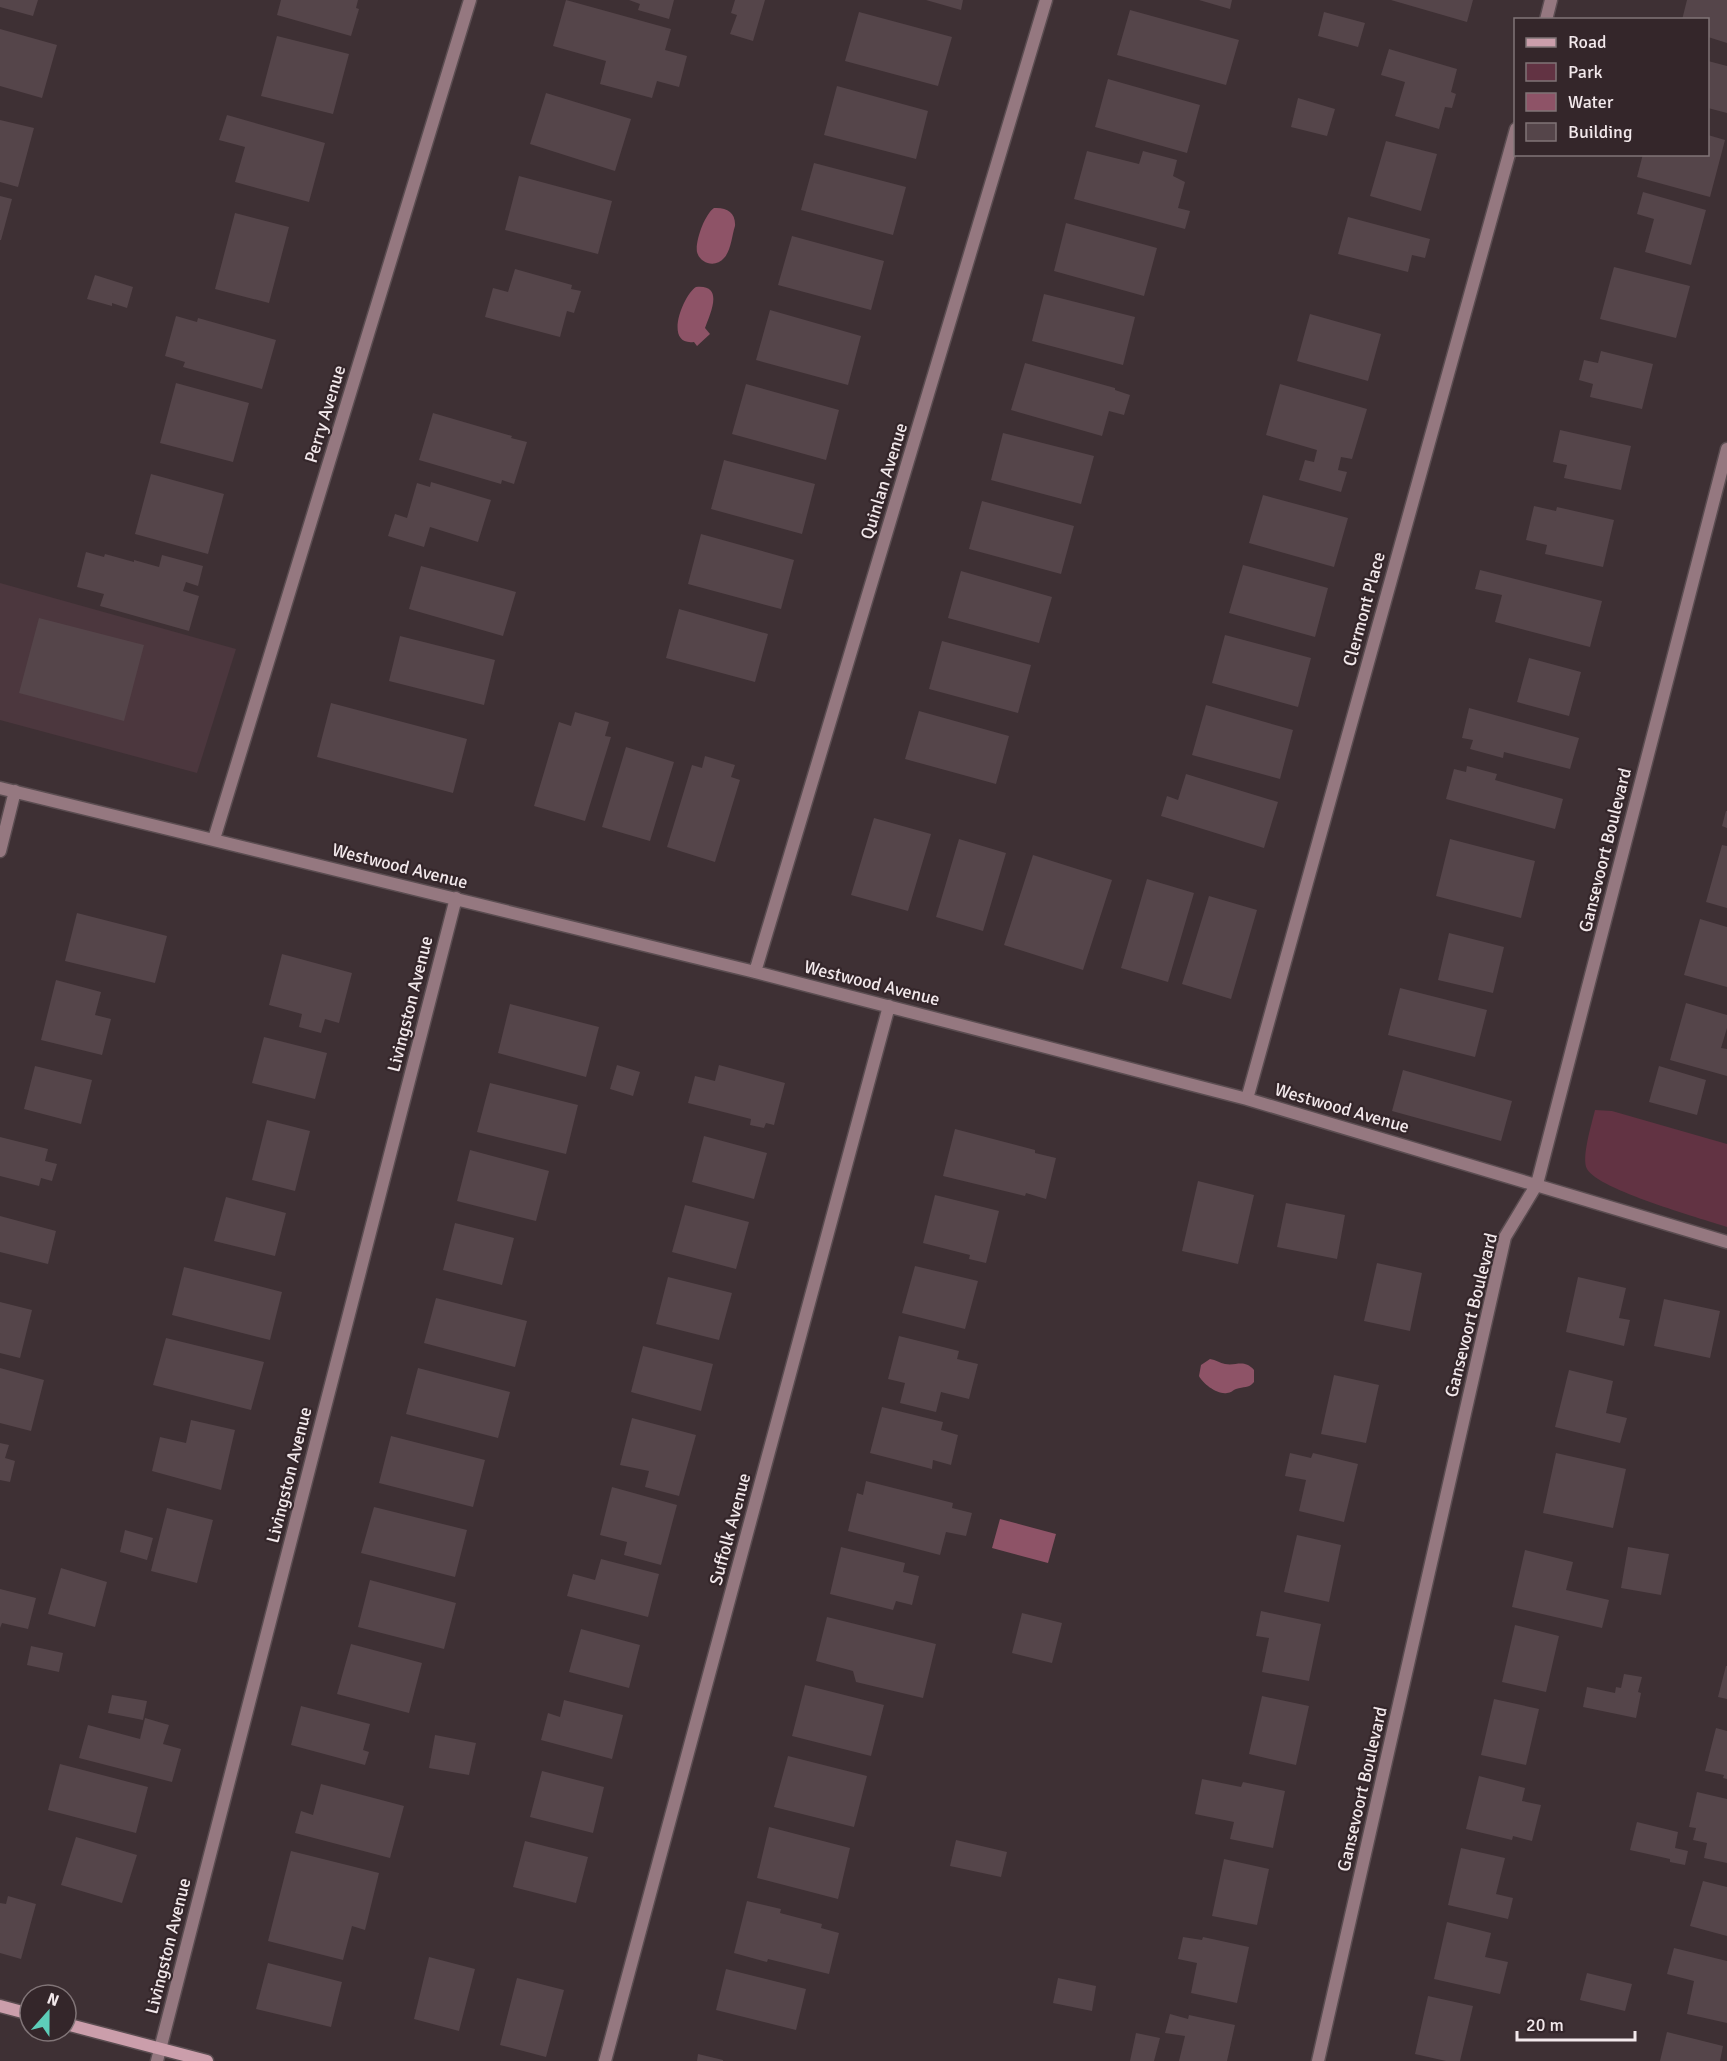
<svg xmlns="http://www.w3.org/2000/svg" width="1727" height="2061" viewBox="0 0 1727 2061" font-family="Signika,sans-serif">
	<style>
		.built { fill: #4c373e }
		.green { fill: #623343 }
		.water { fill: #8e5367 }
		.building { fill: #55454a }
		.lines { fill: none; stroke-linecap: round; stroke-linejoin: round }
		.street-casing { stroke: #5b4d51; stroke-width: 15 }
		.secondary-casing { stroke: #5b4d51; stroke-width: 15 }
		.street { stroke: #957880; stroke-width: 12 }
		.secondary { stroke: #cb9eab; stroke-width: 12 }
		.labels { text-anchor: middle; stroke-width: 4.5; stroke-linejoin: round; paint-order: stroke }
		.street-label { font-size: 18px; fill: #f2e8eb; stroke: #34262a }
	</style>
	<rect width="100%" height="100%" fill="#3e3034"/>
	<!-- built -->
	<path class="built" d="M0 583 236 649 197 773 0 720Z"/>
	<!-- green -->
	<path class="green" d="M1595 1110 1612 1111 1727 1144V1227C1700 1218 1599 1190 1587 1169 1581 1158 1592 1123 1595 1110Z"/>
	<!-- water -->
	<path class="water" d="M714 208C727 207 736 213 735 226 732 235 731 251 724 258 716 268 700 264 697 252 695 241 705 214 714 208Z
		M696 287C725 284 710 314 705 328L710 334 697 346 694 342C663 346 683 295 696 287Z
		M1210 1359C1216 1360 1220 1363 1225 1364 1237 1366 1244 1359 1254 1370V1382C1248 1389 1244 1386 1236 1389 1233 1390 1231 1393 1227 1393 1218 1395 1203 1384 1199 1376L1201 1365Z
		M1000 1519 1056 1534 1048 1563 992 1548Z"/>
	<!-- building -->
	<path class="building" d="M0 0H38L33 16 0 7Z
		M281 0H358L356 8 359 9 351 36 277 15Z
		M566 0 671 29 665 50 687 56 679 87 657 81 652 98 600 84 606 61 553 46Z
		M629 0H674L669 19 638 10 640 4Z
		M735 0H765L753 41 730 34 737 15 731 13Z
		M926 0H963L961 10Z
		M1199 0H1232L1230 9Z
		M1391 0H1473L1467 22Z
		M1687 0H1727V43L1708 37V20H1682Z
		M1130 10 1239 40 1226 85 1117 55Z
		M859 12 952 37 938 86 845 61Z
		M1324 12 1365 23 1358 47 1318 36Z
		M0 29 57 45 42 98 0 86Z
		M277 36 349 54 333 114 261 96Z
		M1389 49 1457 69 1451 92 1456 94 1452 108 1445 107 1439 129 1395 116 1405 82 1381 75Z
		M1708 61 1727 66V113L1708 108Z
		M1108 79 1200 105 1187 153 1095 127Z
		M837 86 928 111 916 159 824 135Z
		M546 93 631 119 615 171 530 144Z
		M1298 98 1335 109 1327 136 1291 127Z
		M227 115 325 143 309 202 235 182 245 147 219 140Z
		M0 120 34 128 18 187 0 182Z
		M1708 135 1725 140 1710 197 1637 177 1643 154H1708Z
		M1386 141 1437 154 1421 211 1370 196Z
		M1087 151 1139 164 1143 151 1177 160 1173 176 1185 182 1178 208 1190 211 1185 229 1074 199Z
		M814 163 906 187 893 235 801 210Z
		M519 176 612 201 598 254 505 230Z
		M1643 192 1706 210 1691 265 1645 252 1654 219 1637 214Z
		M0 196 12 199 1 240H0Z
		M235 213 289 227 269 303 215 289Z
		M1348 217 1430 239 1425 258 1412 255 1408 272 1338 254Z
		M1066 223 1157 248 1144 296 1054 271Z
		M792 236 884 261 871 310 778 285Z
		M1614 267 1690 286 1676 338 1600 319Z
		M515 269 572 285 571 289 581 291 574 313 567 311 560 337 485 317 493 288 508 292Z
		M95 275 133 287 127 308 112 303V306L87 299Z
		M1044 294 1135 317 1123 365 1032 341Z
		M770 310 861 336 848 385 756 360Z
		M1310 314 1381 334 1368 381 1297 361Z
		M176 316 197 322 198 318 276 340 262 389 183 367 185 362 165 356Z
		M1601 351 1653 364 1642 409 1590 397 1593 384 1579 380 1584 360 1598 363Z
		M1025 363 1115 388V390L1130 395 1124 415 1109 411 1102 436 1011 410Z
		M176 383 249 403 233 462 160 443Z
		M746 384 839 410 826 460 732 434Z
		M1280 384 1367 409 1352 459 1341 457 1338 470 1347 472 1341 492 1299 480 1305 460 1314 462 1317 450 1266 435Z
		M433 413 512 436 511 438 527 442 514 484 502 480 501 484 419 460Z
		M1560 430 1631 446 1621 490 1564 478 1567 465 1553 462Z
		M1003 433 1094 456 1081 504 991 480Z
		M724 460 815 484 802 534 711 509Z
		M151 474 224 494 208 554 135 534Z
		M431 482 491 500 478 542 430 527 424 547 388 536 395 514 407 518 417 483 430 487Z
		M1263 495 1348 518 1334 567 1249 543Z
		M982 501 1074 526 1061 574 969 549Z
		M1534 506 1556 511 1557 507 1614 520 1603 567 1545 554 1547 545 1526 540Z
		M701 534 794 560 781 609 688 584Z
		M86 552 104 557 105 554 134 562V560L159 567 162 555 203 566 198 586 186 582 183 591 199 596 189 631 100 606 104 594 77 587Z
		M1243 565 1328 588 1315 637 1229 613Z
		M421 566 516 592 503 636 409 609Z
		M1480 570 1602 601 1590 647 1495 622 1502 595 1475 589Z
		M961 571 1052 597 1039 643 948 618Z
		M679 609 768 634 755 682 666 658Z
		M39 618 144 645 124 721 19 693Z
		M1225 635 1311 658 1298 707 1212 683Z
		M400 636 495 660 484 705 389 681Z
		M942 641 1031 665 1018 713 929 689Z
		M1529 658 1581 672 1569 716 1517 702Z
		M331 703 467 739 453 793 317 757Z
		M1206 705 1293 730 1280 779 1192 755Z
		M1469 708 1579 738 1570 769 1504 752 1503 758 1470 749 1473 740 1462 738Z
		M919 711 1009 736 996 784 905 759Z
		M575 712 609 722 605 736 611 737 585 821 534 806 559 722 571 726Z
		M626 747 674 762 650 841 602 827Z
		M705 756 735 765 731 777 740 780 715 862 667 847 692 765 702 768Z
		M1467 766 1497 774 1495 780 1563 799 1555 829 1446 799 1454 769 1466 772Z
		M1186 774 1278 802 1264 848 1161 816 1167 796 1178 800Z
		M1726 811H1727V828L1722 826Z
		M874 818 931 834 908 911 851 895Z
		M959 839 1006 853 983 931 936 917Z
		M1450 839 1535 861 1521 918 1436 896Z
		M1722 845 1727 846V908L1706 902Z
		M1033 855 1112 880 1083 970 1004 945Z
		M1147 879 1194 893 1168 982 1121 968Z
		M1209 896 1257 910 1231 999 1182 984Z
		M77 913 167 936 155 983 65 961Z
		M1700 919 1727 927V987L1684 975Z
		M1449 933 1504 947 1493 993 1438 980Z
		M282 954 352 973 339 1023 325 1019 321 1033 299 1027 302 1014 269 1005Z
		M56 980 101 992 95 1015 111 1019 102 1055 41 1040Z
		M1400 988 1487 1010 1475 1057 1388 1035Z
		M1686 1003 1727 1015V1028L1721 1048 1727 1049V1076L1670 1060Z
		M510 1004 599 1027 586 1077 498 1053Z
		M264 1037 327 1053 315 1099 252 1083Z
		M617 1065 640 1072 633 1096 610 1089Z
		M719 1065 785 1083 774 1125 766 1123 764 1128 750 1125 751 1119 688 1103 695 1076 715 1081Z
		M35 1066 92 1080 81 1124 24 1109Z
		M1659 1066 1706 1080 1697 1115 1649 1102Z
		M1403 1070 1512 1101 1501 1141 1392 1111Z
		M490 1083 578 1105 566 1154 477 1132Z
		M267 1120 310 1131 295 1191 252 1180Z
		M955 1129 1035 1150V1153L1056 1158 1046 1199 1026 1193 1025 1196 943 1176Z
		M704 1136 767 1153 754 1199 692 1182Z
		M0 1137 48 1149 45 1161 57 1164 52 1181 41 1178 39 1186 0 1176Z
		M470 1150 549 1171 536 1221 457 1201Z
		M1198 1181 1254 1195 1238 1264 1182 1251Z
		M935 1195 999 1211 986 1263 969 1259 970 1255 923 1243Z
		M226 1197 286 1213 275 1256 214 1241Z
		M1286 1203 1345 1215 1337 1259 1277 1247Z
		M685 1205 749 1222 736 1269 672 1252Z
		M0 1216 56 1231 48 1264 0 1252Z
		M455 1223 514 1238 502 1285 443 1270Z
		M1377 1263 1422 1273 1410 1331 1364 1321Z
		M915 1266 978 1281 965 1329 902 1313Z
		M184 1267 282 1292 270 1340 172 1315Z
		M668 1277 732 1293 719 1340 656 1324Z
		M1578 1277 1626 1288 1619 1318 1630 1320 1624 1346 1566 1332Z
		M436 1298 527 1321 515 1367 424 1343Z
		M1664 1299 1720 1311 1710 1358 1654 1346Z
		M0 1302 32 1310 20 1358 0 1353Z
		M899 1336 959 1351 957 1359 978 1364 969 1399 941 1392 936 1412 900 1403 905 1383 888 1379Z
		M166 1338 264 1362 251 1410 153 1385Z
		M643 1346 713 1364 701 1411 631 1392Z
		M0 1368 44 1380 31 1431 0 1423Z
		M418 1368 510 1392 498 1438 406 1414Z
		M1569 1370 1613 1381 1606 1413 1627 1418 1620 1443 1555 1427Z
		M1334 1375 1379 1385 1366 1443 1321 1434Z
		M882 1407 943 1422 941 1430 958 1435 951 1465 933 1460 932 1469 870 1453Z
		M632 1418 696 1435 679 1496 645 1487 649 1471 620 1465Z
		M191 1420 235 1430 221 1490 152 1471 160 1437 186 1443Z
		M391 1436 485 1460 473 1507 379 1483Z
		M0 1443 9 1445 5 1458 15 1461 10 1482 0 1480Z
		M1290 1453 1311 1458 1313 1453 1358 1464 1344 1522 1299 1511 1306 1480 1285 1476Z
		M1556 1453 1626 1469 1613 1528 1543 1513Z
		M866 1481 953 1503 952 1508 972 1513 966 1536 946 1532 940 1555 848 1531 857 1493 863 1495Z
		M612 1487 677 1505 661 1565 624 1555 627 1542 600 1535Z
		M374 1507 467 1530 455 1577 361 1553Z
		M167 1508 213 1520 197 1583 151 1571Z
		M125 1530 153 1538 147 1560 120 1552Z
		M1297 1535 1341 1545 1329 1602 1284 1592Z
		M841 1547 905 1563 903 1572 919 1576 912 1605 896 1601 893 1610 830 1594Z
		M1628 1547 1669 1554 1661 1595 1621 1588Z
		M1525 1550 1573 1562 1566 1590 1609 1600 1602 1628 1512 1607Z
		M601 1559 659 1574 648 1617 567 1596 573 1574 595 1580Z
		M61 1568 107 1582 95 1627 48 1614Z
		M370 1580 456 1603 444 1649 358 1627Z
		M0 1589 36 1598 28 1629 2 1623 0 1628Z
		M1261 1611 1321 1624 1309 1681 1262 1672 1269 1638 1256 1636Z
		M1022 1613 1062 1623 1052 1663 1012 1653Z
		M827 1617 936 1644 923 1698 856 1682 853 1671 816 1661Z
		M1515 1625 1559 1636 1546 1692 1502 1682Z
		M581 1629 640 1645 629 1688 569 1672Z
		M351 1644 422 1663 409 1713 337 1694Z
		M31 1646 63 1653 59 1672 27 1665Z
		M1726 1666H1727V1699L1718 1697Z
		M1624 1674 1642 1677 1638 1692 1641 1693 1636 1718 1583 1707 1587 1687 1615 1693 1616 1687 1621 1688Z
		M805 1685 884 1705 871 1756 792 1736Z
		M112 1695 147 1701 143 1720 108 1713Z
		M1262 1696 1309 1706 1296 1765 1249 1754Z
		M1494 1699 1539 1709 1526 1765 1481 1755Z
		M564 1700 623 1715 612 1759 541 1740 548 1713 560 1717Z
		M301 1706 370 1724 363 1750 369 1752 365 1765 291 1745Z
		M145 1718 169 1725 163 1744 181 1749 172 1782 79 1758 88 1725 140 1739Z
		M1716 1728 1727 1731V1779L1723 1778 1724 1775 1705 1771Z
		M435 1735 476 1743 469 1775 429 1768Z
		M788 1756 867 1776 854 1827 774 1807Z
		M60 1764 148 1787 136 1833 48 1810Z
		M542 1771 604 1787 593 1833 530 1817Z
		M1479 1776 1525 1788 1522 1801 1541 1805 1532 1841 1513 1836 1512 1840 1466 1829Z
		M1202 1779 1241 1787 1243 1782 1285 1791 1273 1848 1230 1839 1234 1822 1195 1814Z
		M321 1784 404 1806 390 1858 295 1833 301 1811 313 1815Z
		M1697 1792 1727 1799V1863L1704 1858 1707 1843 1693 1840 1696 1828 1689 1827Z
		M1637 1822 1678 1832 1675 1848 1688 1851 1685 1865 1670 1862V1859L1630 1850Z
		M769 1827 850 1848 838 1899 757 1878Z
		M76 1837 137 1855 122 1903 61 1885Z
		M956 1840 1007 1852 1001 1877 950 1866Z
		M525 1841 588 1857 576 1903 513 1887Z
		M1461 1848 1505 1858 1496 1894 1513 1898 1508 1919 1448 1905Z
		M291 1851 379 1873 365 1930 352 1926 343 1960 268 1941Z
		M1224 1859 1269 1869 1257 1925 1212 1916Z
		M1703 1881 1727 1887V1936L1690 1926Z
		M8 1896 36 1904 21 1959 0 1953V1903L6 1904Z
		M747 1901 781 1909 780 1913 822 1924 821 1928 839 1933 829 1974 768 1959 767 1962 734 1953Z
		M1447 1922 1491 1933 1485 1957 1508 1962 1500 1994 1434 1979Z
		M1183 1937 1202 1940 1203 1937 1249 1947 1237 2003 1191 1993 1197 1963 1178 1959Z
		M1674 1948 1727 1961V2023L1687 2014 1694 1981 1667 1974Z
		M429 1957 475 1969 459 2031 414 2019Z
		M268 1963 342 1982 331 2027 256 2009Z
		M726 1969 806 1989 796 2030 716 2010Z
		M1587 1973 1632 1984 1625 2011 1580 2000Z
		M517 1978 564 1990 546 2057 500 2045Z
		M1058 1978 1096 1986 1092 2011 1053 2003Z
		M1428 1996 1473 2006 1460 2061H1446L1415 2054Z
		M1170 2014 1188 2019 1189 2015 1235 2025 1227 2061H1179L1185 2036 1165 2033Z
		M1667 2032 1723 2046 1720 2061H1660Z
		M1136 2033 1160 2038 1154 2061H1130Z
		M698 2054 723 2060V2061H697Z"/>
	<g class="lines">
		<!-- street casing -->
		<g class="street-casing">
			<path id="street" d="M1546 20 1551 0
				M0 788 755 972 1247 1099 1727 1242
				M214 839 470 0
				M0 851 15 791
				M755 972 1046 0
				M1247 1099 1516 129
				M157 2061 456 898
				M605 2061 889 1006
				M1318 2061 1505 1237 1537 1184 1727 449"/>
		</g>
		<!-- secondary casing -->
		<g class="secondary-casing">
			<path id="secondary" d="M0 2006 30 2014
				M66 2024 207 2061"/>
		</g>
		<!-- street -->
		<use href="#street" class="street"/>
		<!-- secondary -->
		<use href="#secondary" class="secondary"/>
	</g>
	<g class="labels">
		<!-- street labels -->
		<g class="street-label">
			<text transform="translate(325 414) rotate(-73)" y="6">Perry Avenue</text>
			<text transform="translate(884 481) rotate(-73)" y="6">Quinlan Avenue</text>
			<text transform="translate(1364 609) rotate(-75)" y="6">Clermont Place</text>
			<text transform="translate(1605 850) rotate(-76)" y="6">Gansevoort Boulevard</text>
			<text transform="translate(400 866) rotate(14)" y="6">Westwood Avenue</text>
			<text transform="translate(872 983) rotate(14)" y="6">Westwood Avenue</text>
			<text transform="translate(410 1004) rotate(-76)" y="6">Livingston Avenue</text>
			<text transform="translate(1342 1108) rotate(16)" y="6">Westwood Avenue</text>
			<text transform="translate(1471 1315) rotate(-76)" y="6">Gansevoort Boulevard</text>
			<text transform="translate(289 1475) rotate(-76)" y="6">Livingston Avenue</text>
			<text transform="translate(730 1529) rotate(-75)" y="6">Suffolk Avenue</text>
			<text transform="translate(1362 1789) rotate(-77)" y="6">Gansevoort Boulevard</text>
			<text transform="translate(168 1946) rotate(-76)" y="6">Livingston Avenue</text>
		</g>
	</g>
	<!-- legend -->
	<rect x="1514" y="18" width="195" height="138" fill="#34262a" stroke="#807477" stroke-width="1.5"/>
	<rect x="1526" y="38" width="30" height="9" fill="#cb9eab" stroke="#807477" stroke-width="1.5"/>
	<text x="1568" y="48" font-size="18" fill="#f2e8eb">Road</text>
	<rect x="1526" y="63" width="30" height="18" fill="#623343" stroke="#807477" stroke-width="1.5"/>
	<text x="1568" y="78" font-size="18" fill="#f2e8eb">Park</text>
	<rect x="1526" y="93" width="30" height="18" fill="#8e5367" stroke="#807477" stroke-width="1.5"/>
	<text x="1568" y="108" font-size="18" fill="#f2e8eb">Water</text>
	<rect x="1526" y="123" width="30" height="18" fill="#55454a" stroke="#807477" stroke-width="1.5"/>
	<text x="1568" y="138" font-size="18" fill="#f2e8eb">Building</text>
	<!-- north arrow -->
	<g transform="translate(48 2013) rotate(21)"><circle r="28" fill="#34262a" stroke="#807477" stroke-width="1.5"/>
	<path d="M0-4.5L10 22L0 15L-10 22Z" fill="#5dceb9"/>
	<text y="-9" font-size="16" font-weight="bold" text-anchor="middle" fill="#f2e8eb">N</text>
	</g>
	<!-- scale -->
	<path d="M1517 2031v9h118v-9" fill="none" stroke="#f2e8eb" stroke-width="3"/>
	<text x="1526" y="2031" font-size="18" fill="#f2e8eb" stroke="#34262a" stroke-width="4.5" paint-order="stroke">20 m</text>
</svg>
